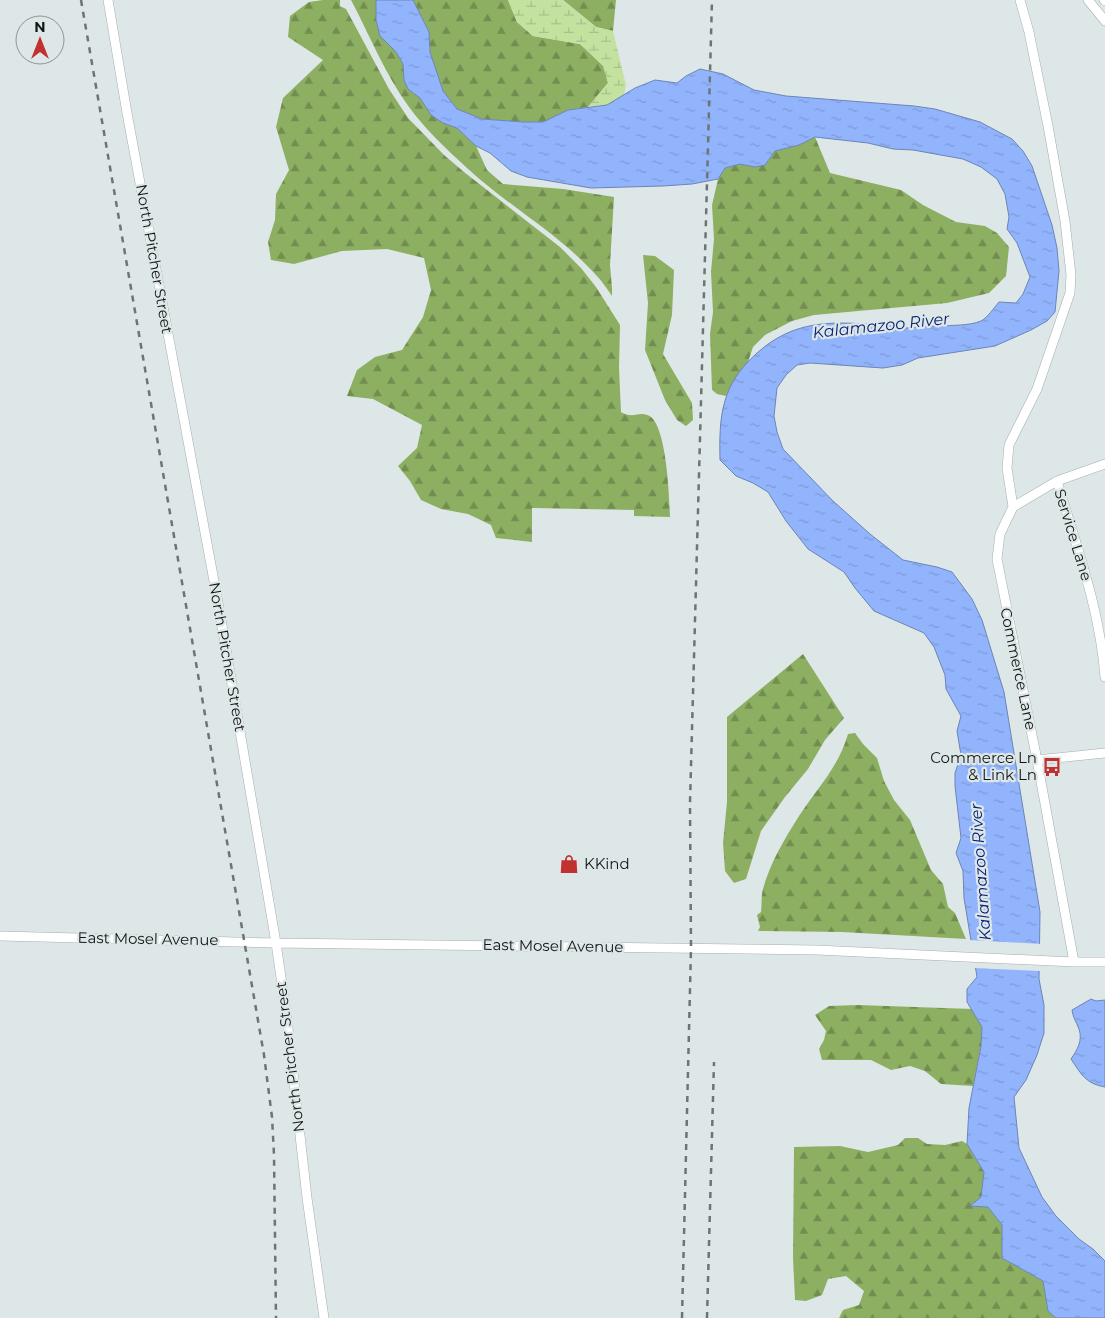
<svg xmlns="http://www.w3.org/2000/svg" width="1105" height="1318" viewBox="0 0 1105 1318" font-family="Montserrat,sans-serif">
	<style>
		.forest { fill: url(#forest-firs) }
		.wetland { fill: url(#wetland-marsh) }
		.water { fill: url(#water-ripples); stroke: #6c84b7 }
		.pier { fill: #dee7e7 }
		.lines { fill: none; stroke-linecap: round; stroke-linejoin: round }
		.street-casing { stroke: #a5adad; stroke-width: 10 }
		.street { stroke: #fff; stroke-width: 9 }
		.rail { stroke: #6e7474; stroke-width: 2.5; stroke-dasharray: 6 6; stroke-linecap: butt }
		.labels { text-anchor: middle; stroke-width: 4.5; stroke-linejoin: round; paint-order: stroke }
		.street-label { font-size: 15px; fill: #121515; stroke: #dee7e7 }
		.poi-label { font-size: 15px; fill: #121515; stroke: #dee7e7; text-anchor: end }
		.water-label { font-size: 16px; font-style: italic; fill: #082171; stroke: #dee7e7 }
	</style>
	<defs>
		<pattern id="forest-firs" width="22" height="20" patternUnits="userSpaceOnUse" patternTransform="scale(1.25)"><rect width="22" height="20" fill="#8daf62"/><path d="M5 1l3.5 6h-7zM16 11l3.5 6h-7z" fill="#728d50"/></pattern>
		<pattern id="wetland-marsh" width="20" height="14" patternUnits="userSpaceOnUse" patternTransform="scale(1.25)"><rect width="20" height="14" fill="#c3e2a0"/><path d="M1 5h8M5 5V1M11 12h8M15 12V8" fill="none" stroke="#a6c189"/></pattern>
		<pattern id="water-ripples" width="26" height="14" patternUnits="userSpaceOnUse" patternTransform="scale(1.25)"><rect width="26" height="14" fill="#92b4fc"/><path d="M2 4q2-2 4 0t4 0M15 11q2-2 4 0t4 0" fill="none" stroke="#7d9ad7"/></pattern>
	</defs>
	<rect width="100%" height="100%" fill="#dee7e7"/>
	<!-- forest -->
	<path class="forest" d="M323 0H340V6L346 9 389 89 408 118 444 155 464 172 560 247 581 268 596 287 620 325 619 368 621 412C622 413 628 415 629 415 637 416 643 411 651 417 667 431 669 495 670 517L634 516V510L532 508V542L496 538 491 525 468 514 441 509 421 500 410 481 398 466 417 448 422 425 373 399 347 396 357 370 375 357 402 350 423 317 431 290 424 258 387 249 342 251 294 264 271 260 268 242 275 220 276 194 289 170 276 127 283 98 323 60 288 37 290 16 309 2Z
		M351 0H376V20L380 36 396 52 403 64 404 80 408 89 420 98 431 115 443 123 457 128 476 146 487 170 503 184 563 189 614 197 610 265 612 288V296C607 289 602 281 596 275 558 233 508 206 467 168 447 150 425 129 409 107 385 74 370 36 351 0Z
		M413 0H508L517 22 533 36 580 44 604 66 608 83 588 107 568 110 543 122H523L482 119 457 109 443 91 430 52 429 32Z
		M563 0H616L613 31 596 27Z
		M815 137 830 173 901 190 923 205 956 222 985 226 997 233 1009 247 1006 276 989 293 947 303 814 315 792 321 765 335 753 347 748 362 735 379 726 396 717 394 712 390 710 334 713 312 711 272 714 239 712 205 718 179 725 168 740 164 755 167 765 165 775 151 799 145Z
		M643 255 655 256 674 270 672 315 663 354 692 403 693 420 686 426 677 420 665 400 645 350 648 303Z
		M803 654 844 718 825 740 808 769 785 797 761 831 746 879 734 883 725 871 723 843 727 802V717Z
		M855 733 863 744 877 758 884 781 894 800 910 820 931 870 943 884 948 907 955 913 966 939 842 932 758 931 760 927 757 915 761 912C762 904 761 896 763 889 770 863 785 838 799 816 818 787 838 768 848 734Z
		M858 1005 972 1009 982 1027 981 1046 973 1086 941 1084 925 1071 910 1066 891 1070 871 1060H822L819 1049 824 1040 826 1031 815 1015 829 1006Z
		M905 1138H918L927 1144 945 1145 962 1141 967 1144 984 1172 981 1197 971 1206 988 1207 1002 1225V1258L1043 1281 1048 1311 1056 1318H839L843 1310 859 1305 864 1291 846 1276 828 1279 822 1295 806 1301 795 1300 793 1258 794 1147 840 1146 868 1152 898 1145Z"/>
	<!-- wetland -->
	<path class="wetland" d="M508 0H563L596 27 613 31 626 85 624 95 607 105 588 107 608 83 603 66 580 44 533 36 517 22Z"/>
	<!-- water -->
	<path class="water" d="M376 0H413L429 32 430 52 443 91 457 109 482 119 523 122H543L568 110 607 105 635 88 655 80 677 83 686 76 700 69 723 74 754 90 786 96 914 106 935 109 980 122 1012 139 1023 151 1032 166 1052 225 1057 248 1059 271 1055 312 1047 321 1031 330 995 346 918 358 902 365 883 368 810 363 797 365 786 375 777 388 774 416 777 432 783 449 833 501 870 534 903 560 937 567 952 572 972 599 982 620 1004 692 1040 912 1039 979 1044 1005V1033L1037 1055 1026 1080 1014 1097 1019 1148 1042 1197 1056 1216 1079 1239 1093 1249 1105 1261V1318H1056L1048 1311 1043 1281 1002 1258V1225L988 1207 970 1206 981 1197 984 1172 967 1144 969 1108 981 1046 982 1027 967 1002V989L977 977 964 898 963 871 956 853 961 838 955 786V773L961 755 957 731 961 716 946 689 945 675 934 647 924 633 874 611 855 588 844 572 808 549 786 521 768 492 753 483 736 476 720 460C719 416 721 385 757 353 794 320 831 321 878 325 887 325 896 327 905 328 916 328 928 326 939 326 952 325 969 326 981 321 987 318 994 308 999 302L1016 303 1023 294 1030 277 1017 243 1007 229 1009 217 1005 194 997 179 981 167 963 159 913 150 893 149 868 143 815 137 799 145 775 151 765 165 755 167 740 164 725 168 718 179 692 184 663 186 591 188 527 177 511 171 490 153 476 146 457 128 443 123 431 115 420 98 408 89 404 80 403 64 396 52 380 36 376 20Z
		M1091 999 1096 1001 1105 1000V1087C1086 1084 1081 1074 1071 1059 1077 1050 1083 1041 1079 1029 1076 1021 1073 1018 1072 1010Z"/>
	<!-- pier -->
	<path class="pier" d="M969 940 1042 944 1041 971 973 968Z"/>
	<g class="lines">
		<!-- street casing -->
		<g class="street-casing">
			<path id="street" d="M108 0 127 113 219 608 276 943 287 1019 307 1198 324 1318
				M1088 0 1105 21
				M1104 0 1105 1
				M1057 481C1076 545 1100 609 1105 677
				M1013 507 1007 468 1009 445 1037 389 1070 293 1071 275 1065 221 1048 126 1029 32 1020 0
				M1037 760 1105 753
				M0 936 276 943 817 950 1074 962H1105
				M1074 962 1037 760 997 559 1000 534 1013 507 1057 481 1105 464"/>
		</g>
		<!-- street -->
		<use href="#street" class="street"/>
		<!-- rail -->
		<path class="rail" d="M81 0 264 1055 272 1117 274 1155 276 1318
			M682 1318 691 948 690 803 712 0
			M707 1318 714 1062"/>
	</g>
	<!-- icons -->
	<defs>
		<g id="bus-bare" transform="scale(1.5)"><path d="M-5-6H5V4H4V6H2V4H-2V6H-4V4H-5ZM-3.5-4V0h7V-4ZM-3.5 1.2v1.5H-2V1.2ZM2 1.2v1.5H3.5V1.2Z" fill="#c03130" stroke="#dee7e7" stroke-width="2.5" paint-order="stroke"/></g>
		<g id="shop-bare" transform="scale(1.5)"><path d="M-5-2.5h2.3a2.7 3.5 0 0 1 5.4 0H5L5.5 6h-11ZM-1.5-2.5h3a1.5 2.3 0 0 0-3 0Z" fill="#c03130" stroke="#dee7e7" stroke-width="2.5" paint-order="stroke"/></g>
	</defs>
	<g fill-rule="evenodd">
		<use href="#bus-bare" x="1052" y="767"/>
		<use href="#shop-bare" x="569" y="864"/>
	</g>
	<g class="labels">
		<!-- street labels -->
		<g class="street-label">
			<text transform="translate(154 259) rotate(80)" y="5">North Pitcher Street</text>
			<text transform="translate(1073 535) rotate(73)" y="5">Service Lane</text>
			<text transform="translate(227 657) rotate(80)" y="5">North Pitcher Street</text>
			<text transform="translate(1018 669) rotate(78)" y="5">Commerce Lane</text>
			<text transform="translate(148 939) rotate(1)" y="5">East Mosel Avenue</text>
			<text transform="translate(553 946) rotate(1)" y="5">East Mosel Avenue</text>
			<text transform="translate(290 1057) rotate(-97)" y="5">North Pitcher Street</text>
		</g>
		<!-- poi labels -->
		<g class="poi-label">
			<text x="1037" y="763">Commerce Ln<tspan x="1037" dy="17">&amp; Link Ln</tspan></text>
			<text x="584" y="869" text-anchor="start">KKind</text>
		</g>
		<!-- water labels -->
		<g class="water-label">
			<text transform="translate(881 325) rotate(-6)" y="6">Kalamazoo River</text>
			<text transform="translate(980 872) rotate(-94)" y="6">Kalamazoo River</text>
		</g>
	</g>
	<!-- north arrow -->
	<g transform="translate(40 40)"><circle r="24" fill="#dee7e7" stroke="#8c9393"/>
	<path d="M0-4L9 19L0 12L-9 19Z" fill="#c03130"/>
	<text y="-8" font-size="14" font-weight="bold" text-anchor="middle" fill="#121515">N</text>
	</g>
</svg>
